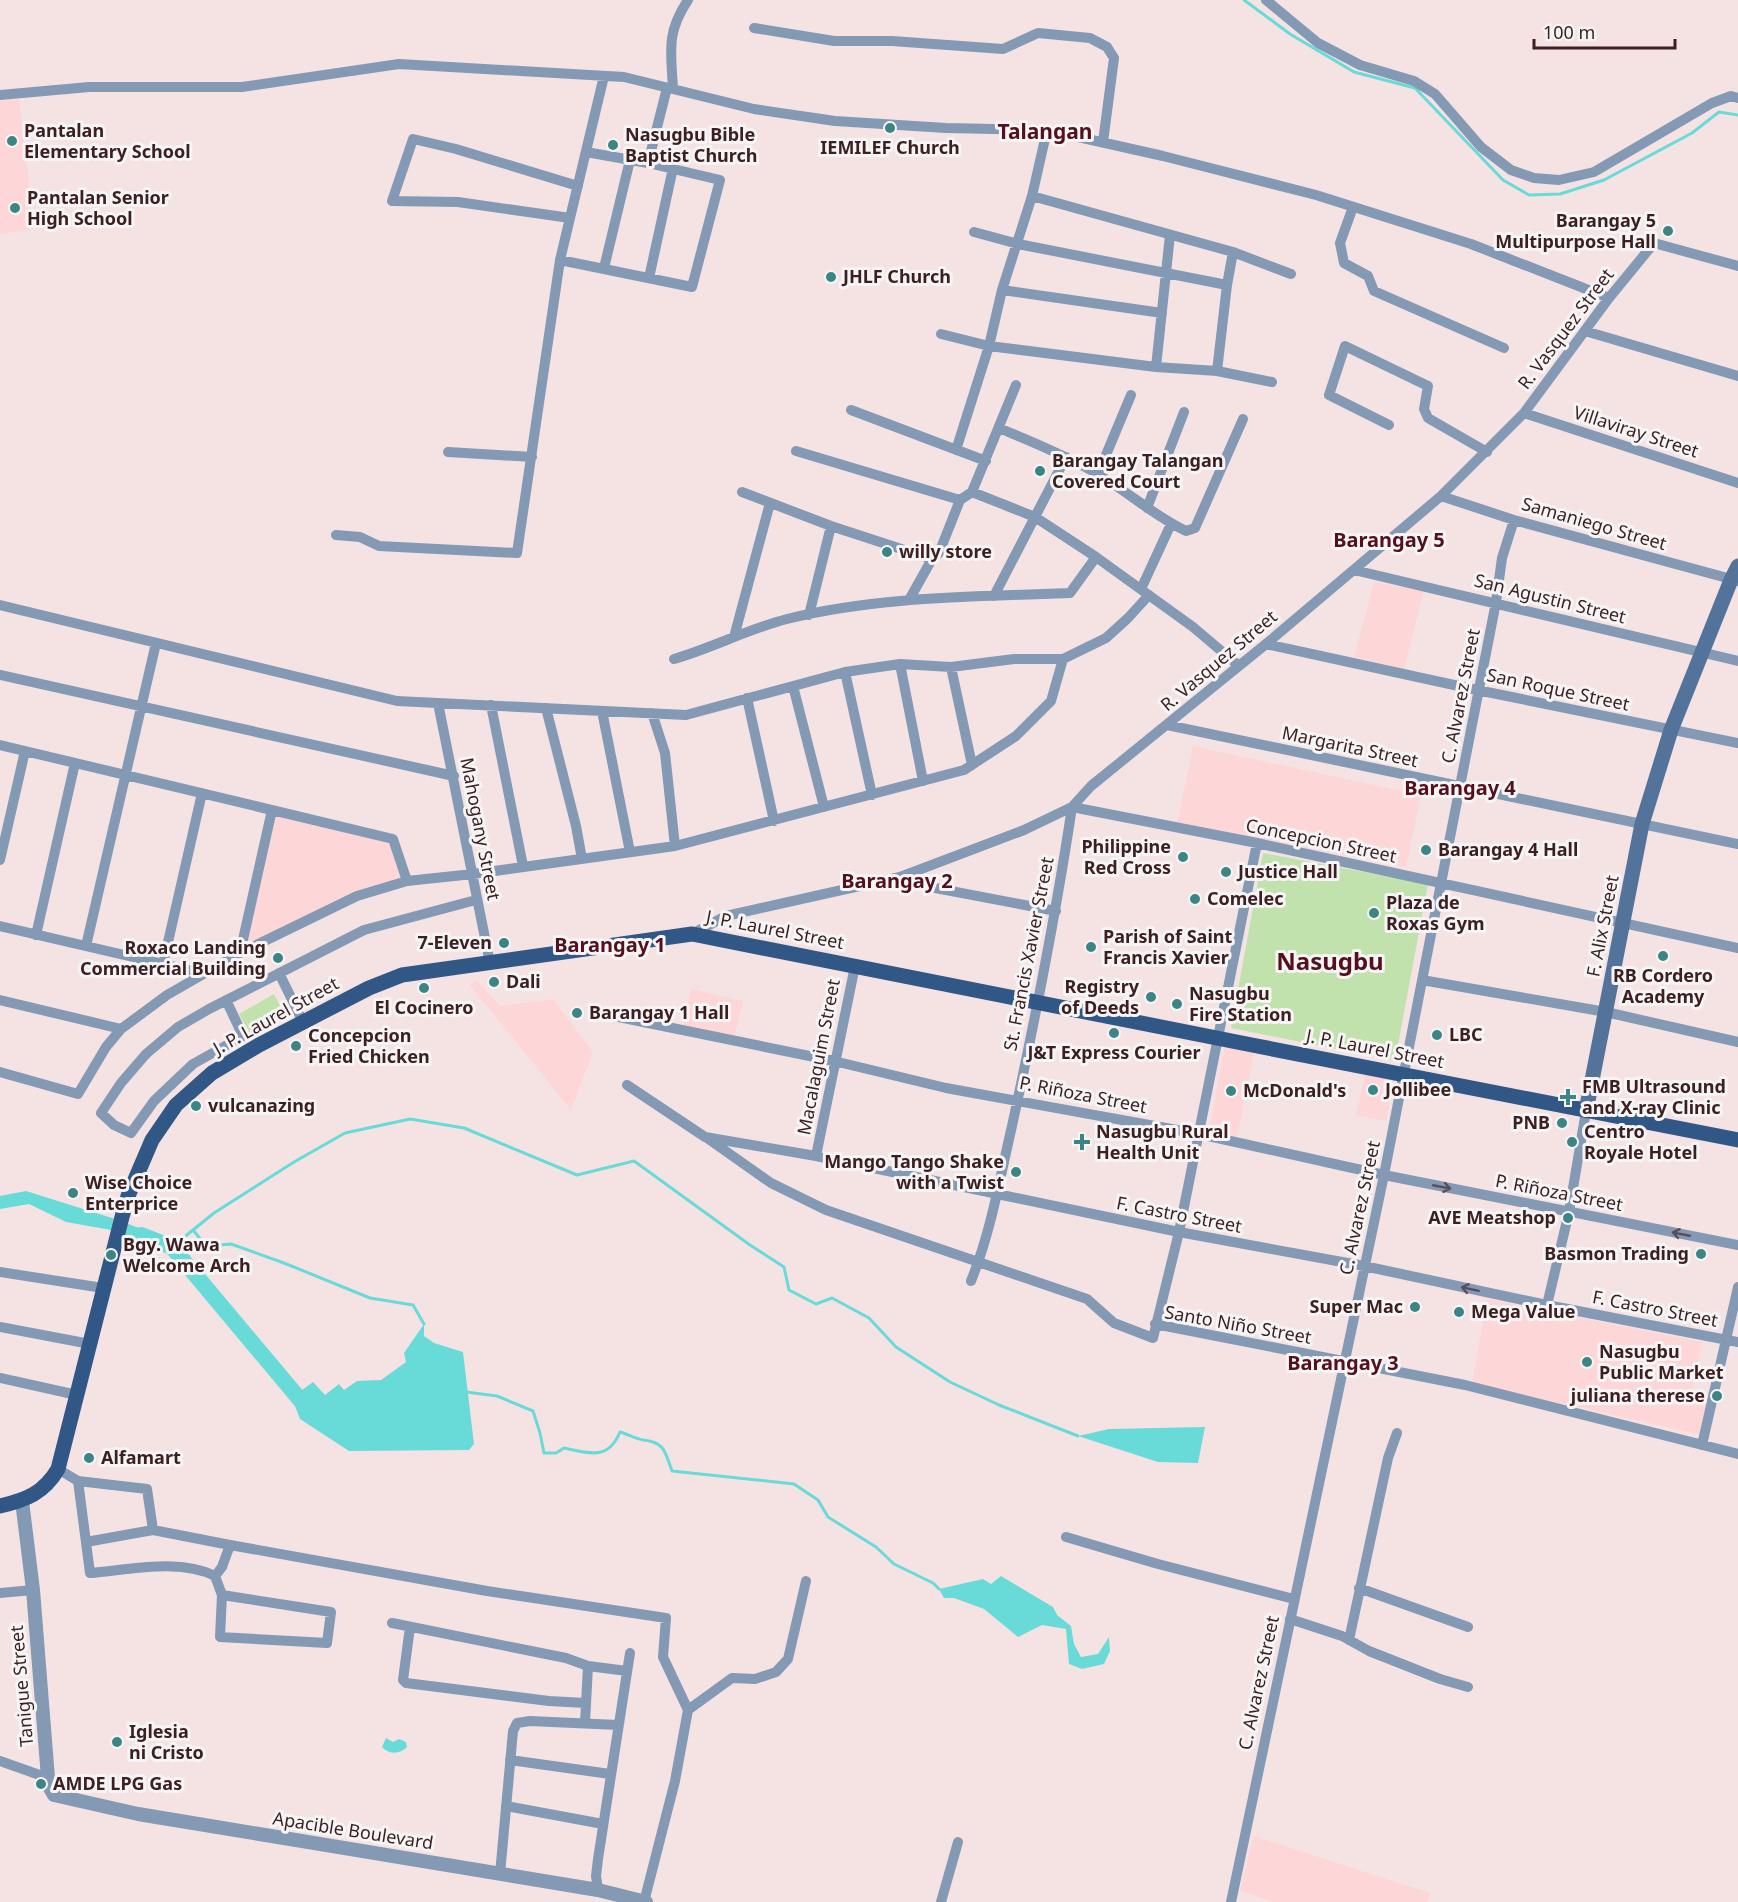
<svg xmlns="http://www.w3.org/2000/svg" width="1738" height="1902" viewBox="0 0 1738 1902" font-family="'Noto Sans',sans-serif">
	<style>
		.built { fill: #fdd6d8 }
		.green { fill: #c1e2ad }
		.water { fill: #68dbd9 }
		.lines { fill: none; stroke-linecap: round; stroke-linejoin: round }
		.stream { stroke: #68dbd9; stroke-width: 3 }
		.river { stroke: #68dbd9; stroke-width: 16 }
		.minor { stroke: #8499b4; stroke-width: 10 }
		.tertiary { stroke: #8499b4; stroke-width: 14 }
		.secondary { stroke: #54739a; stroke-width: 15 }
		.primary { stroke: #315786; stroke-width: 15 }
		.oneway { stroke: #594f5c }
		.poi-dot { fill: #3d8584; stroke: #f5f5f5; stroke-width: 2 }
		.labels { text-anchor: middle; stroke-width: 6; stroke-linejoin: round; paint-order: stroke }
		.poi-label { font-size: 18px; font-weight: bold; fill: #3d1e21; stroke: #f5f5f5; text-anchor: start }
		.street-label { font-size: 18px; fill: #3d1e21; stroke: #f5f5f5 }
		.neighbourhood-label { font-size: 20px; font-weight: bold; fill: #54101e; stroke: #f5f5f5 }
		.quarter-label { font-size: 21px; font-weight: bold; fill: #54101e; stroke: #f5f5f5 }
		.district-label { font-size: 24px; font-weight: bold; fill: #54101e; stroke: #f5f5f5 }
	</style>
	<rect width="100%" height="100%" fill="#f5e3e4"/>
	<!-- built -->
	<path class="built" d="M19 99 29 182 30 230 0 234V101Z
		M1374 582 1424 591 1404 669 1354 657Z
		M1193 746 1421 795 1406 867 1177 824Z
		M276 816 391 841 404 879 246 948Z
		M476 980 500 1006 553 999 593 1052 571 1110 470 985Z
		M691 989 743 1001 734 1039 683 1027Z
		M1225 1046 1254 1053 1237 1136 1209 1130Z
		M1366 1071 1395 1075 1386 1121 1356 1115Z
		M1487 1299 1702 1342 1692 1390 1711 1393 1702 1435 1472 1383Z
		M1254 1836 1430 1893 1427 1902H1274L1240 1891Z"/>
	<!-- green -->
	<path class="green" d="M1263 853 1428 884 1395 1061 1231 1028Z
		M274 994 285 1015 250 1034 239 1014Z"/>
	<!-- water -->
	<path class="water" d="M26 1191 112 1218 158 1235 164 1247 111 1230 66 1222 29 1204 0 1209V1196Z
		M424 1324V1336L434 1343 463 1352 474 1444 469 1450 349 1451 300 1419 295 1406 302 1390 313 1382 325 1395 339 1384 344 1390 357 1381 381 1380 406 1362 404 1353Z
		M1205 1427 1198 1463 1158 1462 1078 1436 1109 1429Z
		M1001 1576 1053 1607 1057 1615 1071 1626 1074 1644 1081 1657 1098 1654 1109 1637 1110 1651 1104 1664 1082 1669 1069 1664 1066 1629 1042 1625 1018 1637 984 1609 954 1598H944L939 1589 983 1579 991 1584Z
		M386 1738 393 1742 399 1739 406 1742 407 1747C400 1754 389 1755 382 1747Z"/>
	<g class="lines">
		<!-- stream -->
		<path class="stream" d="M1244 0 1290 34 1354 72 1415 88 1503 180 1529 195 1560 194 1604 180 1692 133 1719 112 1738 115
			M193 1230 206 1246 231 1244 284 1263 370 1298 413 1305 424 1324
			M172 1247 214 1213 294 1162 345 1133 410 1119 464 1128 577 1175 634 1161 750 1245 784 1267 789 1290 816 1304 832 1298 869 1318 896 1347 950 1382 999 1405 1078 1436
			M466 1392 497 1396 533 1411 540 1433 544 1453H556L564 1448C589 1453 608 1461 620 1432 627 1434 636 1439 643 1440 665 1442 665 1452 672 1471L794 1484 818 1500 828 1517 876 1547 894 1564 933 1583 939 1589"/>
		<!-- river -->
		<path class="river" d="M141 1235 172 1247 312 1414"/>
		<!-- minor -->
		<path class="minor" d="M1266 0 1318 43 1360 65 1414 81 1435 94 1481 147 1511 170 1534 178 1559 180 1594 172 1712 103 1731 96 1738 98
			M754 28 834 41H892L1003 49 1038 33 1090 38 1107 47 1114 58 1103 142
			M673 89C671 51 666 33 688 0
			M0 95 89 87H242L399 64 624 77 754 109 835 121 946 128 1047 130 1163 156 1316 195 1471 244 1609 298
			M648 163 667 88
			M578 186 456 149 413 139 392 201 458 202 570 218 604 76
			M1032 196 1233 252 1227 285 1217 371
			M1353 207 1340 243 1344 263 1368 276 1374 291 1504 348
			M570 218 560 260 692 287 720 180 648 163 586 152
			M974 232 1018 244 1227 285
			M1233 252 1291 274
			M604 268 630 160
			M649 278 673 168
			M1002 290 1162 313
			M1585 331 1738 376
			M941 334 989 346 1156 367 1217 371 1272 382
			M1156 367 1170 235
			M851 410 986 461
			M1524 413 1738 483
			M1389 425 1329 395 1345 346 1428 386 1424 409 1428 418 1487 452
			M999 428C1032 442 1065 455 1096 473 1127 491 1154 516 1186 531L1195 528 1243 419
			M956 450 989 346 1002 290 1032 196 1047 130
			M796 451 960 500 972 492 1035 517 1096 557 1193 627 1239 666
			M448 452 532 457
			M1098 474 1131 395
			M742 492 831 526 932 559 909 600
			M972 492 1016 385
			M1441 496 1514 520 1738 581
			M1147 508 1184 412
			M336 535 360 537 379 546 517 553 560 260
			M932 559 939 553 960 500
			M1354 570 1738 661
			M1141 589 1171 524
			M994 596 1066 457
			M0 605 397 701 686 715 845 672 900 664 951 667 1014 659H1063L1106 638 1128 618 1149 595
			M809 615 831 526
			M734 637 770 503
			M1266 644 1477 690 1738 743
			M674 659C712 648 748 629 787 619 879 596 975 597 1070 593L1096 557
			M900 664 923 781
			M951 667 972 765
			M845 672 872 795
			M0 675 454 776
			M793 686 824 807
			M747 698 774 821
			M438 703 490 963
			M491 705 523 866
			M546 708 576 826 582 859
			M602 711 630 852
			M652 713 665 753 675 846
			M1167 725 1738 844
			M0 745 393 839 407 881
			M0 860 25 751
			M900 877 909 883 1056 911
			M0 926 202 973
			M692 934 726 916 900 877 1024 830 1072 807 1091 786 1266 644 1441 496 1524 413 1609 298 1654 243 1738 266
			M36 935 75 763
			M86 946 156 643
			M240 953 272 810
			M163 964 202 793
			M279 973 303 1022
			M1422 980 1606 1012 1738 1042
			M0 1000 121 1029
			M226 1000 243 1036 193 1064 154 1101 131 1133 114 1125 101 1113 121 1083 146 1054 178 1027 209 1009 364 930 472 901
			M599 1013 834 1061 946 1088 1199 1134 1384 1175 1738 1245
			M0 1072 78 1094 106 1047 121 1029 167 995 240 953 357 896 407 881 473 874 675 846 964 770 1016 736 1051 701 1063 659
			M627 1085 705 1137 816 1156 1179 1232 1364 1266 1547 1305 1738 1342
			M707 1138 771 1183 826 1210 1087 1299 1114 1323 1153 1338 1179 1232 1257 843
			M816 1156 855 966
			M0 1272 103 1288
			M971 1281C991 1232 1000 1177 1012 1126 1035 1020 1056 914 1072 807L1257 843 1738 948
			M1547 1305 1569 1212 1586 1111
			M1155 1324 1465 1385 1738 1454
			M0 1327 90 1344
			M0 1378 77 1395
			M1702 1445 1738 1287
			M58 1469 78 1481 147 1489 153 1530
			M78 1481 90 1573C129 1570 179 1558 215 1576L222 1595 331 1612 327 1643 220 1637 222 1595
			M1066 1537 1158 1564 1294 1599
			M86 1542 153 1530 230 1545 487 1591 666 1618 663 1657 688 1710
			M215 1576 222 1567 230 1545
			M1359 1588 1468 1627
			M0 1593 33 1590
			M1290 1619 1342 1636 1369 1651 1440 1679 1468 1687
			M392 1623 566 1658 588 1666 627 1671
			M410 1627 403 1680 406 1683 549 1701 585 1703
			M1349 1640 1388 1458 1397 1433
			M585 1723 588 1666
			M510 1760 610 1774
			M0 1761 48 1778
			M506 1806 603 1824
			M500 1874 513 1731 517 1723 530 1721 618 1725
			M598 1890 596 1876 598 1859 630 1653
			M644 1902 675 1781 688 1710 732 1678 755 1679 776 1672 788 1659 806 1581
			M941 1902 958 1842
			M1231 1902 1384 1175 1496 602 1502 558 1514 520"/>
		<!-- tertiary -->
		<path class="tertiary" d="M22 1501 33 1590 48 1778 50 1788 54 1795 138 1814 598 1890 646 1902"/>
		<!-- secondary -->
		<path class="secondary" d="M1586 1111 1642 824 1671 730 1731 580 1738 566"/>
		<!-- primary -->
		<path class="primary" d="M0 1506C26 1500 44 1493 58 1469L122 1217 128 1196 152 1140 176 1105 212 1073 259 1045 369 988 402 975 692 934 1252 1045 1738 1140"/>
	</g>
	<!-- one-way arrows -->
	<defs><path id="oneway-shaft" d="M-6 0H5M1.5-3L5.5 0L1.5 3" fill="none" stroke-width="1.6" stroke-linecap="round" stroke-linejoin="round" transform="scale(1.5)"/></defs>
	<g class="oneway">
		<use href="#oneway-shaft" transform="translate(1442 1187) rotate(11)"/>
		<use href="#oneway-shaft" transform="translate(1681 1234) rotate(-169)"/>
		<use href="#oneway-shaft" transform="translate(1470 1289) rotate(-168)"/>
	</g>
	<!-- markers -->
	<g class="poi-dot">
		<circle cx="890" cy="128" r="6"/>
		<circle cx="12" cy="141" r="6"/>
		<circle cx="613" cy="145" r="6"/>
		<circle cx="15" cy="208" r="6"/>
		<circle cx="1668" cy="231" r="6"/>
		<circle cx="831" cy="277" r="6"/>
		<circle cx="1040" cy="471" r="6"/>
		<circle cx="887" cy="552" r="6"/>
		<circle cx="1426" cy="850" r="6"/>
		<circle cx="1183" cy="857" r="6"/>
		<circle cx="1226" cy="872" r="6"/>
		<circle cx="1195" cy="899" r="6"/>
		<circle cx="1374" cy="913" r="6"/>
		<circle cx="504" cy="943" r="6"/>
		<circle cx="1091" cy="947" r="6"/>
		<circle cx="1663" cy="956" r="6"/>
		<circle cx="278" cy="958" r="6"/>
		<circle cx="494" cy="982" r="6"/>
		<circle cx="424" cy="988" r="6"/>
		<circle cx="1151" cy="997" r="6"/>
		<circle cx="1177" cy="1004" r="6"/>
		<circle cx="577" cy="1013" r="6"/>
		<circle cx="1114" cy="1033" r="6"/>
		<circle cx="1437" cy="1035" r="6"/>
		<circle cx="296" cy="1046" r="6"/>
		<circle cx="1373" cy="1090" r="6"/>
		<circle cx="1231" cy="1091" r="6"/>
		<path d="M1565 1088h6v6h6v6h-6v6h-6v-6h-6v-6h6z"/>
		<circle cx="196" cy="1106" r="6"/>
		<circle cx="1562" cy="1123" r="6"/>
		<path d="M1079 1133h6v6h6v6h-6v6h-6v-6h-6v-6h6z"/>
		<circle cx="1572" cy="1142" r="6"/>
		<circle cx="1016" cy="1172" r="6"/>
		<circle cx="73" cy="1193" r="6"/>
		<circle cx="1568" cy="1218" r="6"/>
		<circle cx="1701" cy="1254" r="6"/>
		<circle cx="111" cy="1255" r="6"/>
		<circle cx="1415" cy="1307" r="6"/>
		<circle cx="1459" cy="1312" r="6"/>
		<circle cx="1587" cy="1362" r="6"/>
		<circle cx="1717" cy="1396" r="6"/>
		<circle cx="89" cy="1458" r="6"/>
		<circle cx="117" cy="1742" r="6"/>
		<circle cx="41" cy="1784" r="6"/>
	</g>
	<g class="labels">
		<!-- poi labels -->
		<g class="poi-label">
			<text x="24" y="137">Pantalan<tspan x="24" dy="21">Elementary School</tspan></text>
			<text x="625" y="141">Nasugbu Bible<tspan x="625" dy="21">Baptist Church</tspan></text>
			<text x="890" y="154" text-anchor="middle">IEMILEF Church</text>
			<text x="27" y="204">Pantalan Senior<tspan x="27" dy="21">High School</tspan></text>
			<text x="1656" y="227" text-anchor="end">Barangay 5<tspan x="1656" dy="21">Multipurpose Hall</tspan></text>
			<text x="843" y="283">JHLF Church</text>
			<text x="1052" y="467">Barangay Talangan<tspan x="1052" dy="21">Covered Court</tspan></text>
			<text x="899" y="558">willy store</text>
			<text x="1171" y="853" text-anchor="end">Philippine<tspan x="1171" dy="21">Red Cross</tspan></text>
			<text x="1438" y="856">Barangay 4 Hall</text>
			<text x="1238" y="878">Justice Hall</text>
			<text x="1207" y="905">Comelec</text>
			<text x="1386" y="909">Plaza de<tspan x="1386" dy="21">Roxas Gym</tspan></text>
			<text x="1103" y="943">Parish of Saint<tspan x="1103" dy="21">Francis Xavier</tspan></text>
			<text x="492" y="949" text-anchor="end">7-Eleven</text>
			<text x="266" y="954" text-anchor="end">Roxaco Landing<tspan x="266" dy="21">Commercial Building</tspan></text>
			<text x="1663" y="982" text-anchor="middle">RB Cordero<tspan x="1663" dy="21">Academy</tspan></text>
			<text x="506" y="988">Dali</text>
			<text x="1139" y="993" text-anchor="end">Registry<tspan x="1139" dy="21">of Deeds</tspan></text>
			<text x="1189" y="1000">Nasugbu<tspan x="1189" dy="21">Fire Station</tspan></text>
			<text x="424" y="1014" text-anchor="middle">El Cocinero</text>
			<text x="589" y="1019">Barangay 1 Hall</text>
			<text x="1449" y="1041">LBC</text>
			<text x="308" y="1042">Concepcion<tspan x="308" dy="21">Fried Chicken</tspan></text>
			<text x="1114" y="1059" text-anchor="middle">J&amp;T Express Courier</text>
			<text x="1582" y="1093">FMB Ultrasound<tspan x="1582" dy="21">and X-ray Clinic</tspan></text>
			<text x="1385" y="1096">Jollibee</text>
			<text x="1243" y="1097">McDonald's</text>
			<text x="208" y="1112">vulcanazing</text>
			<text x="1550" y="1129" text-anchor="end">PNB</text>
			<text x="1096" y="1138">Nasugbu Rural<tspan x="1096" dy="21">Health Unit</tspan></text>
			<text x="1584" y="1138">Centro<tspan x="1584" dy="21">Royale Hotel</tspan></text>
			<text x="1004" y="1168" text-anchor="end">Mango Tango Shake<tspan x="1004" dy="21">with a Twist</tspan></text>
			<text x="85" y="1189">Wise Choice<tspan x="85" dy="21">Enterprice</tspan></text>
			<text x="1556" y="1224" text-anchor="end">AVE Meatshop</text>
			<text x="123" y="1251">Bgy. Wawa<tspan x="123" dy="21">Welcome Arch</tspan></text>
			<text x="1689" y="1260" text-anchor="end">Basmon Trading</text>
			<text x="1403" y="1313" text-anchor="end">Super Mac</text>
			<text x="1471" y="1318">Mega Value</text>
			<text x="1599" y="1358">Nasugbu<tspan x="1599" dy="21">Public Market</tspan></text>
			<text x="1705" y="1402" text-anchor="end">juliana therese</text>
			<text x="101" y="1464">Alfamart</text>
			<text x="129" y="1738">Iglesia<tspan x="129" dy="21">ni Cristo</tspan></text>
			<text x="53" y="1790">AMDE LPG Gas</text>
		</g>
		<!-- street labels -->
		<g class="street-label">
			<text transform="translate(1566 329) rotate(-53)" y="6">R. Vasquez Street</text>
			<text transform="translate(1636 432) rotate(18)" y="6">Villaviray Street</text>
			<text transform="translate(1594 524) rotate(16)" y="6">Samaniego Street</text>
			<text transform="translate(1550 599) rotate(14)" y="6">San Agustin Street</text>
			<text transform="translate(1219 661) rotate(-40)" y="6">R. Vasquez Street</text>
			<text transform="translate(1558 690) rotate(12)" y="6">San Roque Street</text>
			<text transform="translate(1461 696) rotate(-79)" y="6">C. Alvarez Street</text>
			<text transform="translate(1350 747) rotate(12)" y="6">Margarita Street</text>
			<text transform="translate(480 829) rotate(79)" y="6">Mahogany Street</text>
			<text transform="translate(1321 841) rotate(12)" y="6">Concepcion Street</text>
			<text transform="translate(1603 926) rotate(-79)" y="6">F. Alix Street</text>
			<text transform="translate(775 930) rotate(11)" y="6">J. P. Laurel Street</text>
			<text transform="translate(1029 954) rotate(-79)" y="6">St. Francis Xavier Street</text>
			<text transform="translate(276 1016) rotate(-29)" y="6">J. P. Laurel Street</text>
			<text transform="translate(1375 1049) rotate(11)" y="6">J. P. Laurel Street</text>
			<text transform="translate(819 1057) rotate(-79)" y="6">Macalaguim Street</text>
			<text transform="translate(1083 1095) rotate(11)" y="6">P. Riñoza Street</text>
			<text transform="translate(1559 1193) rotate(11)" y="6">P. Riñoza Street</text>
			<text transform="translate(1360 1208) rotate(-78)" y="6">C. Alvarez Street</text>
			<text transform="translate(1179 1215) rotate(11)" y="6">F. Castro Street</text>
			<text transform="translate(1655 1309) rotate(11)" y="6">F. Castro Street</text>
			<text transform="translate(1238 1325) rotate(10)" y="6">Santo Niño Street</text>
			<text transform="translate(1259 1683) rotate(-78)" y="6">C. Alvarez Street</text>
			<text transform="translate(22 1686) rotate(-95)" y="6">Tanigue Street</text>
			<text transform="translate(353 1831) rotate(9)" y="6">Apacible Boulevard</text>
		</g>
		<!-- neighbourhood labels -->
		<g class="neighbourhood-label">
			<text x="1389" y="547">Barangay 5</text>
			<text x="1460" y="795">Barangay 4</text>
			<text x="897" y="888">Barangay 2</text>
			<text x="610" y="952">Barangay 1</text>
			<text x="1343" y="1370">Barangay 3</text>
		</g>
		<!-- quarter labels -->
		<g class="quarter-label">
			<text x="1045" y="139">Talangan</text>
		</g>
		<!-- district labels -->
		<g class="district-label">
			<text x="1330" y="970">Nasugbu</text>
		</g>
	</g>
	<!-- scale -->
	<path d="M1534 39v9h141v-9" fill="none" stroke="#3d1e21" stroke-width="3"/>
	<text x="1543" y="39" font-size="18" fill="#3d1e21" stroke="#f5f5f5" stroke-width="4.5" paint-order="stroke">100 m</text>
</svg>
